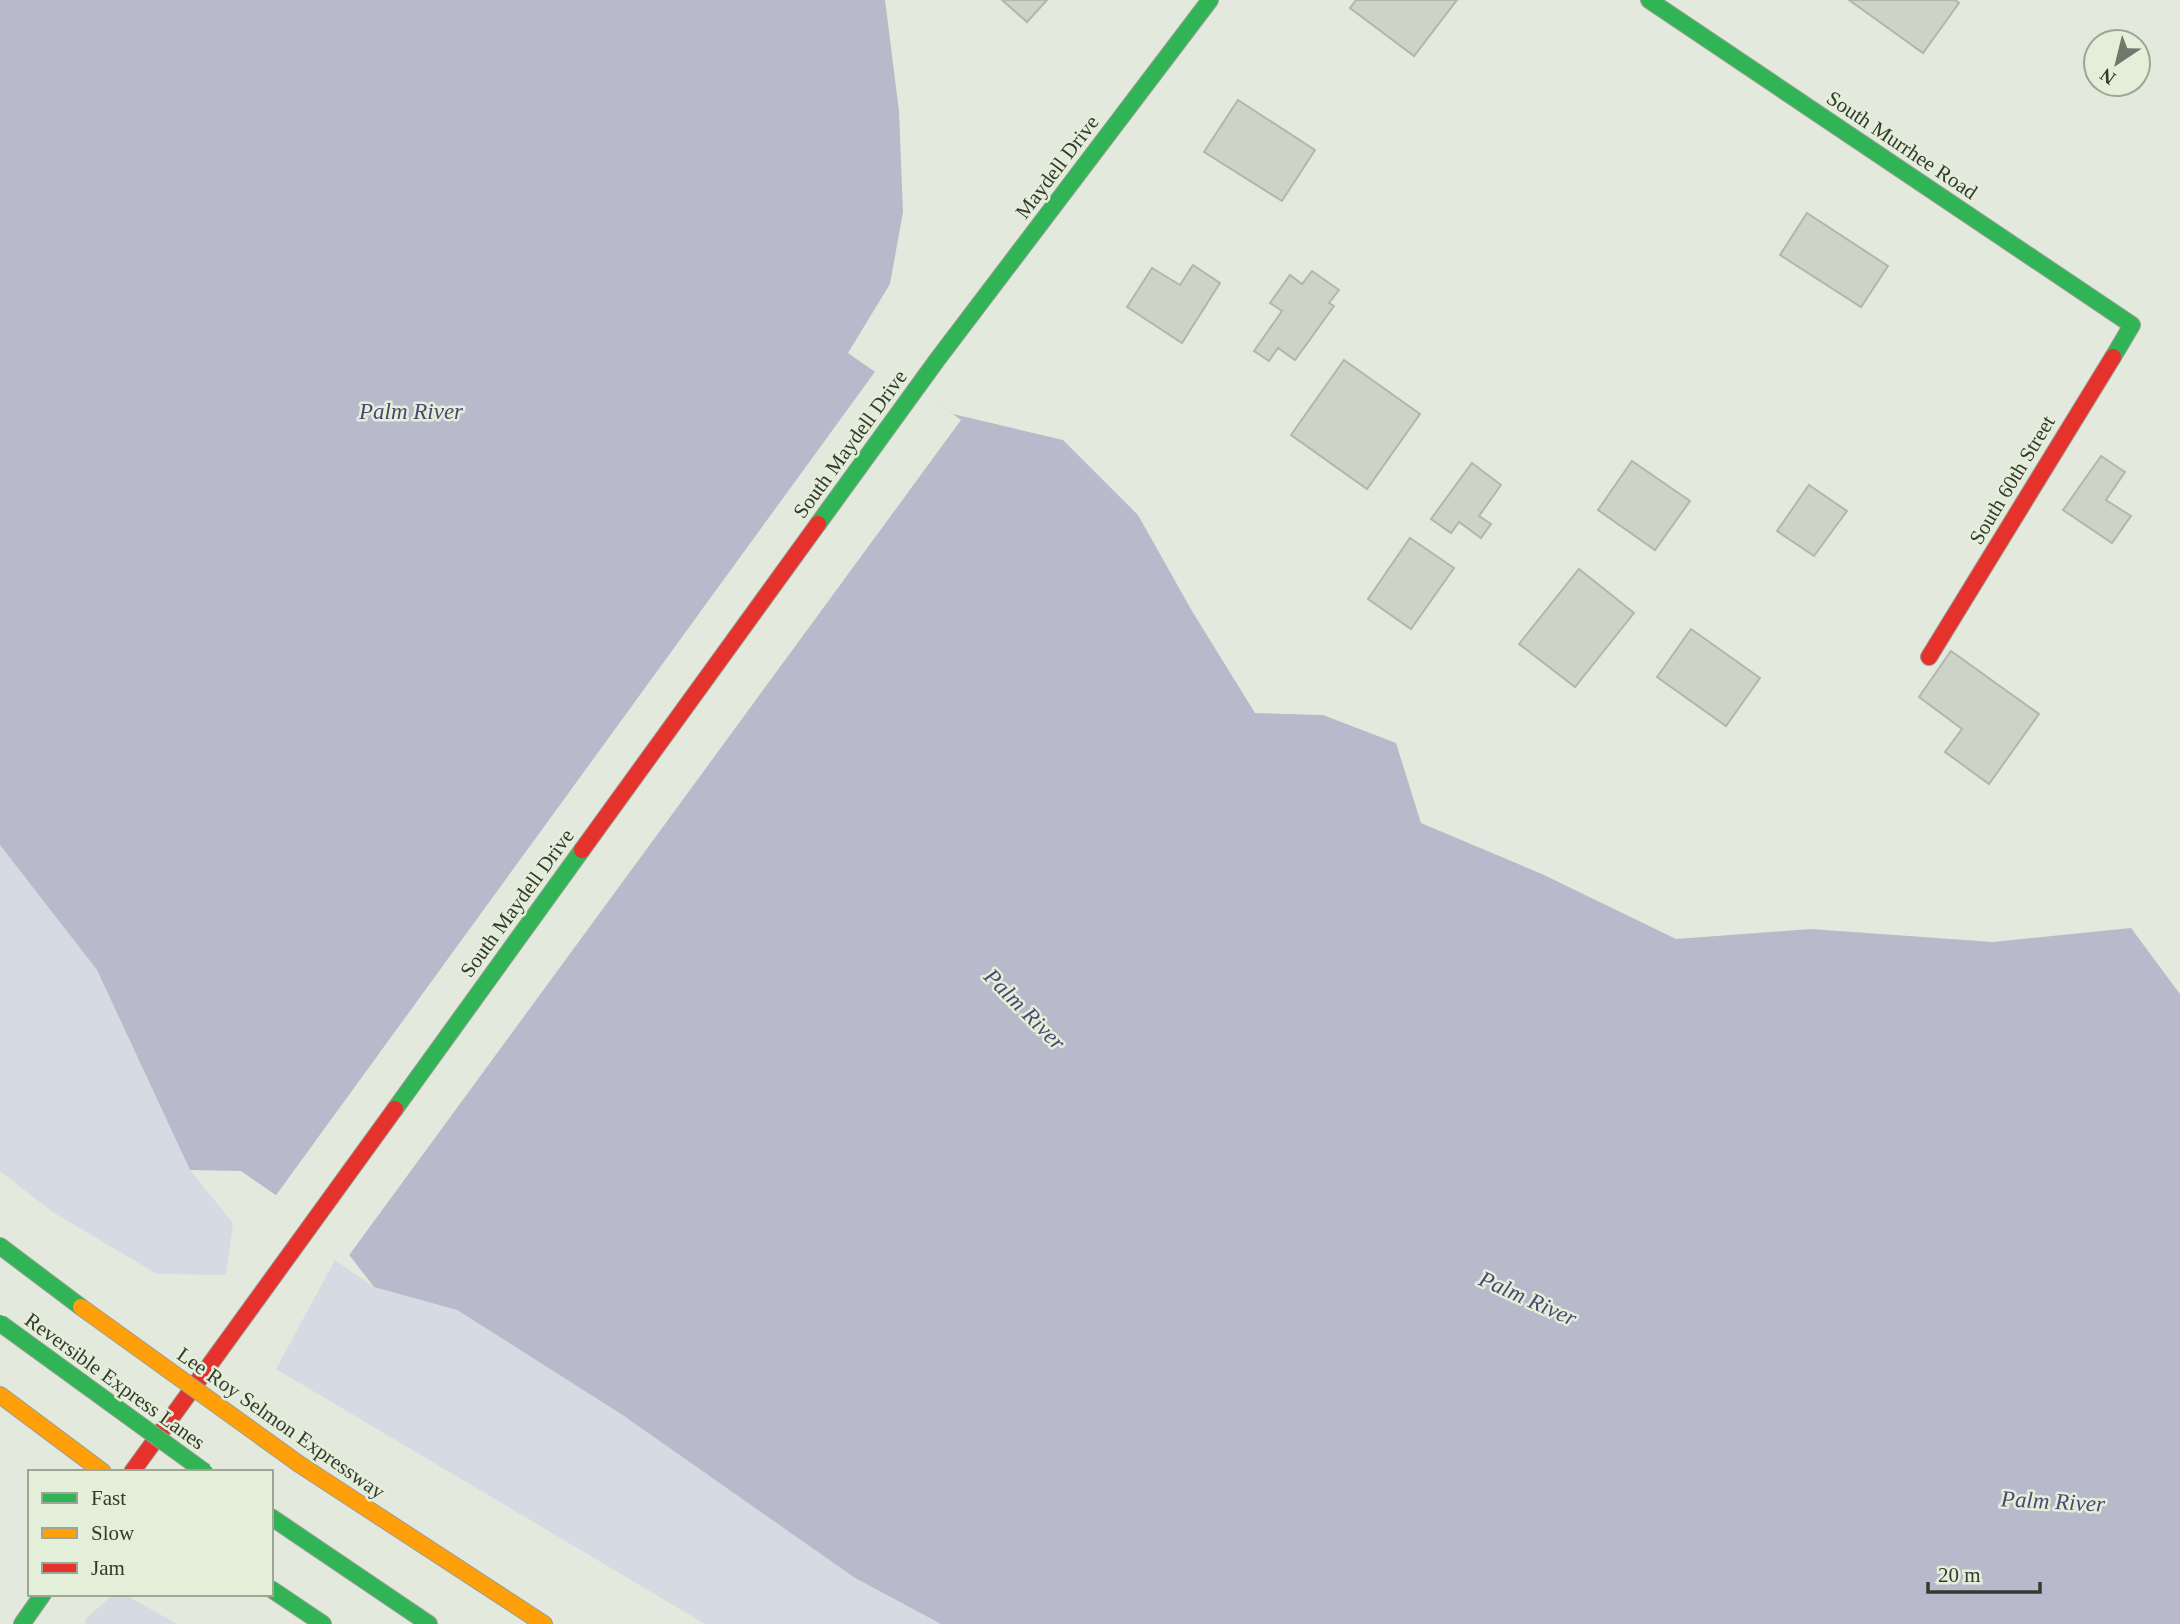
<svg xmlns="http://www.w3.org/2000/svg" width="2180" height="1624" viewBox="0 0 2180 1624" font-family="Georgia,serif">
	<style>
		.green { fill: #d6dae2 }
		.water { fill: #b8bacc }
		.pier { fill: #e3eadd }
		.building { fill: #cdd3c7; stroke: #b2b6ad; stroke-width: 2 }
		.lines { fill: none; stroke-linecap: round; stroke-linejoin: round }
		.fast-casing { stroke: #999e94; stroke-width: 18 }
		.slow-casing { stroke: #999e94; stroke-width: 18 }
		.jam-casing { stroke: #999e94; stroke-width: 18 }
		.fast { stroke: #30b455; stroke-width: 16 }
		.slow { stroke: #ff9f0a; stroke-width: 16 }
		.jam { stroke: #e5322d; stroke-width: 16 }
		.fast-bridge-casing { stroke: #999e94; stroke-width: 18; stroke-linecap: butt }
		.slow-bridge-casing { stroke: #999e94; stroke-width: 18; stroke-linecap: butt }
		.fast-bridge { stroke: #30b455; stroke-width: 16 }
		.slow-bridge { stroke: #ff9f0a; stroke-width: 16 }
		.labels { text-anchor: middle; stroke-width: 5; stroke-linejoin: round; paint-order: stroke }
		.street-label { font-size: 21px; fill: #353930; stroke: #e3efd8 }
		.water-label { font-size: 23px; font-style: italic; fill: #484874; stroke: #e3efd8 }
	</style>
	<rect width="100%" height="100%" fill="#e3eadd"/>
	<!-- green -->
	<path class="green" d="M0 845 97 970 190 1170 233 1223 226 1275 157 1274 51 1211 0 1171Z
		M335 1260 374 1287 457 1310 621 1414 855 1578 941 1624H705L276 1369Z
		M113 1594H124L177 1624H85V1620Z"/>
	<!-- water -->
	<path class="water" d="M0 0H885L899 111 903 212 890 284 848 353 921 404 928 396 953 414 1063 440 1138 515 1192 611 1255 713 1323 715 1396 743 1421 823 1542 874 1676 939 1811 929 1993 942 2131 928 2180 994V1624H941L855 1578 621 1414 457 1310 374 1287 326 1225 323 1228 241 1171 190 1170 97 970 0 845Z"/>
	<!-- pier -->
	<path class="pier" d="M877 369 921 400 926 394 961 420 347 1258 325 1230 321 1231 274 1198Z"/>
	<!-- building -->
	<path class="building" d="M1002 0H1047L1027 22Z
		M1356 0H1457L1414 56 1350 8Z
		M1849 0H1955L1959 3 1923 53Z
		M1238 100 1315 150 1282 201 1204 152Z
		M1807 213 1888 266 1861 307 1780 255Z
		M1193 265 1220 283 1182 343 1127 307 1152 268 1180 285Z
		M1312 271 1339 290 1329 303 1334 306 1295 360 1278 348 1269 361 1254 351 1282 311 1270 303 1290 275 1302 284Z
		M1344 360 1420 414 1367 489 1291 435Z
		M2101 456 2125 472 2106 500 2131 516 2112 543 2063 510Z
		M1632 461 1690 501 1655 550 1598 510Z
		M1472 463 1501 485 1479 516 1491 524 1481 538 1459 522 1451 533 1431 519Z
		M1809 485 1847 511 1814 556 1777 531Z
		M1410 538 1454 568 1411 629 1368 599Z
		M1579 569 1634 613 1575 687 1519 644Z
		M1691 629 1760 678 1726 726 1657 677Z
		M1951 651 2039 714 1989 784 1945 752 1962 729 1919 697Z"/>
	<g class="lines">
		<!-- fast casing -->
		<g class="fast-casing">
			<path id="fast" d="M1649 0 2132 325 2113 357
				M818 524 937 360 1210 0
				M395 1109 582 850
				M0 1246 81 1307
				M271 1517 429 1624
				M271 1589 323 1624
				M22 1624 43 1594"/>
		</g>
		<!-- slow casing -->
		<g class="slow-casing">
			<path id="slow" d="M0 1395 103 1472
				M299 1464 544 1624"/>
		</g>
		<!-- jam casing -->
		<g class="jam-casing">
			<path id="jam" d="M1929 657 2113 357
				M582 850 818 524
				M132 1472 395 1109"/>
		</g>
		<!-- fast -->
		<use href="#fast" class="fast"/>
		<!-- slow -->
		<use href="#slow" class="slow"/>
		<!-- jam -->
		<use href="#jam" class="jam"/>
		<!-- fast-bridge casing -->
		<g class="fast-bridge-casing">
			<path id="fast-bridge" d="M0 1323 205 1472"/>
		</g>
		<!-- slow-bridge casing -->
		<g class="slow-bridge-casing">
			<path id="slow-bridge" d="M81 1307 299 1464"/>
		</g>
		<!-- fast-bridge -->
		<use href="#fast-bridge" class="fast-bridge"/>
		<!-- slow-bridge -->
		<use href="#slow-bridge" class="slow-bridge"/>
	</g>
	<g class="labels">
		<!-- street labels -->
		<g class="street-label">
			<text transform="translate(1902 145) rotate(34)" y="7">South Murrhee Road</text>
			<text transform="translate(1057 167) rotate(-53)" y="7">Maydell Drive</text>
			<text transform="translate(850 444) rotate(-54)" y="7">South Maydell Drive</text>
			<text transform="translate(2012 480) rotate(-59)" y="7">South 60th Street</text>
			<text transform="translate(517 903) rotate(-54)" y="7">South Maydell Drive</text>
			<text transform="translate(115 1381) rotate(36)" y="7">Reversible Express Lanes</text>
			<text transform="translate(281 1423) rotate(35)" y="7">Lee Roy Selmon Expressway</text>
		</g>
		<!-- water labels -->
		<g class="water-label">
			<text x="411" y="419">Palm River</text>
			<text transform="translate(1025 1009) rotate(45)" y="8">Palm River</text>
			<text transform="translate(1528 1298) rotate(24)" y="8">Palm River</text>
			<text transform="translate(2053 1501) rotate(3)" y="8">Palm River</text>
		</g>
	</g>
	<!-- legend -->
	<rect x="28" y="1470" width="245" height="126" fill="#e3efd8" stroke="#9da695" stroke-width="2"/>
	<rect x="42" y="1493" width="35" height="10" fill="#30b455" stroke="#9da695" stroke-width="2"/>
	<text x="91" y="1505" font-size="21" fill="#353930">Fast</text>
	<rect x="42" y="1528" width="35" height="10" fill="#ff9f0a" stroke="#9da695" stroke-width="2"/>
	<text x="91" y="1540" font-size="21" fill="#353930">Slow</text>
	<rect x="42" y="1563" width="35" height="10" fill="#e5322d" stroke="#9da695" stroke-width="2"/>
	<text x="91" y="1575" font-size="21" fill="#353930">Jam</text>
	<!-- north arrow -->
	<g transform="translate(2117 63) rotate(215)"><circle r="33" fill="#e3efd8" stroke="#9da695" stroke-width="2"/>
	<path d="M0-5L12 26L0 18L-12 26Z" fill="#72776d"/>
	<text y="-10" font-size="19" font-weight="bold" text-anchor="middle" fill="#353930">N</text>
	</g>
	<!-- scale -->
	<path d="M1928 1582v10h112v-10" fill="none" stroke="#353930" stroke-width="3.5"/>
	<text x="1938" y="1582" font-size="21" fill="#353930" stroke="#e3efd8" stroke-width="5" paint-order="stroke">20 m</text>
</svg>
